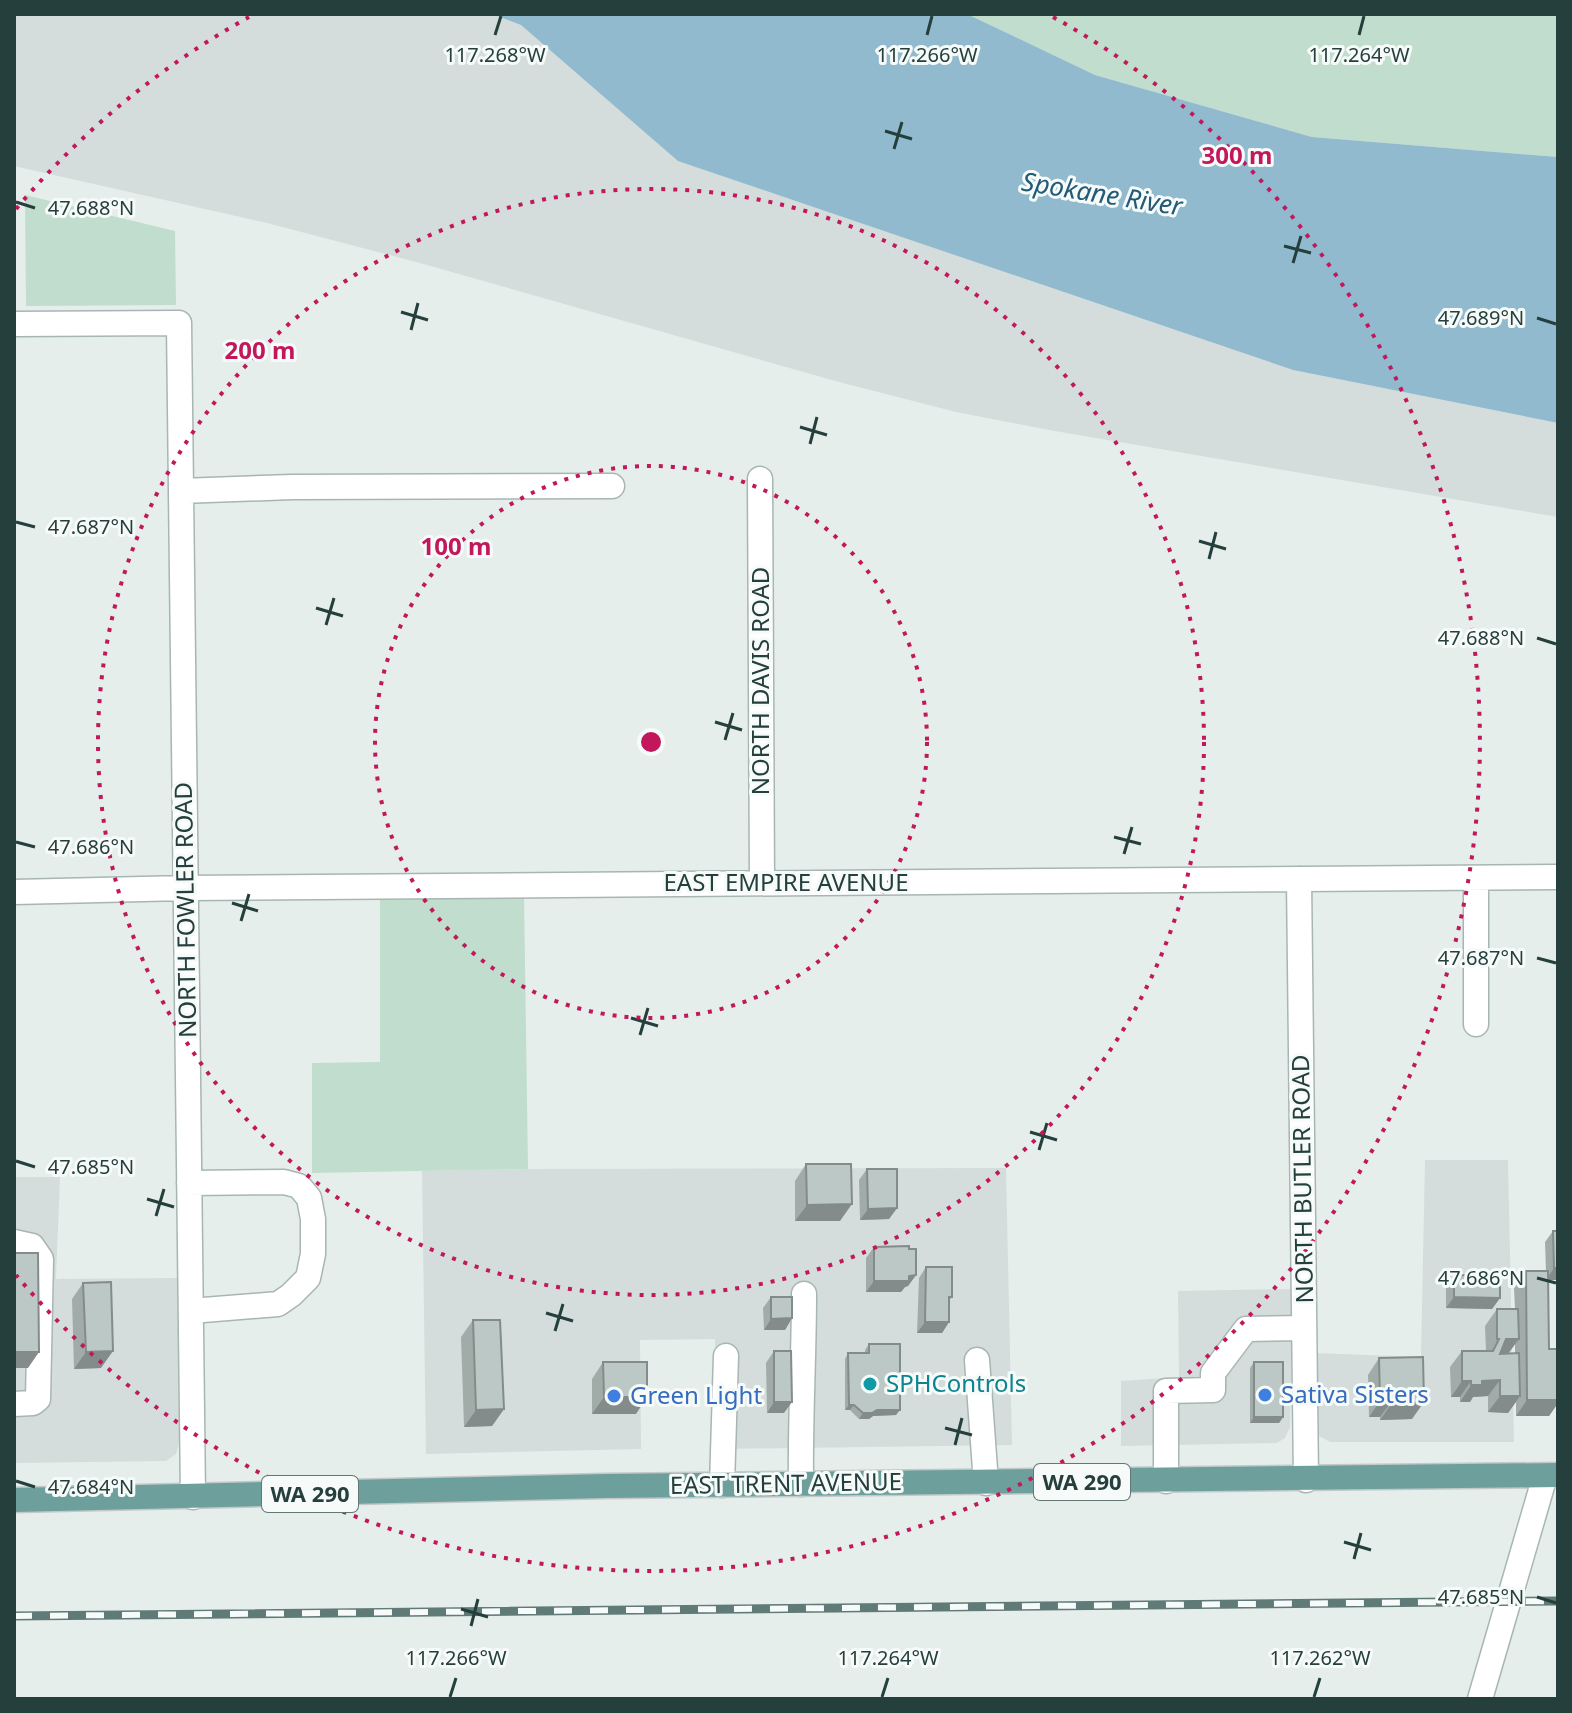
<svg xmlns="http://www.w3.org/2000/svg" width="1572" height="1713" viewBox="0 0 1572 1713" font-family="'Noto Sans',sans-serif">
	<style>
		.built { fill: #d4dddb }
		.green { fill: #c0ddcd }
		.water { fill: #91bacf }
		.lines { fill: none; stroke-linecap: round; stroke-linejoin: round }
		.minor-casing { stroke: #a8b6b3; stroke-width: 27 }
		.major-casing { stroke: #c2c9c8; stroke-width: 27 }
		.minor { stroke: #fff; stroke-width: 24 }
		.major { stroke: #6da09c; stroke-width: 24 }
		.rail-casing { stroke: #607a78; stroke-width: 9 }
		.rail { stroke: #f6faf9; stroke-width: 6; stroke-dasharray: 18; stroke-linecap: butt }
		.wall { fill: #a1aca9; fill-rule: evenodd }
		.shaded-wall { fill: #838c8a }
		.building { fill: #bbc8c5; stroke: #838c8a; stroke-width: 2 }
		.ticks { fill: none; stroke: #253f3c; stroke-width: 3 }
		.ring { fill: none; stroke: #c2185b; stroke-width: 4; stroke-dasharray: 4 8 }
		.culture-dot { fill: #0f9aa8; stroke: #f6faf9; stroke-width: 3 }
		.shop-dot { fill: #3f7fe0; stroke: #f6faf9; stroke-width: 3 }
		.labels { text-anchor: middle; stroke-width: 6; stroke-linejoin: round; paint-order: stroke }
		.shield { fill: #f6faf9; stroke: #647775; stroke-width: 2 }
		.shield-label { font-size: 22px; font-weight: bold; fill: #253f3c }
		.street-label { font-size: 24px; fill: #253f3c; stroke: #f6faf9 }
		.culture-label { font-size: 24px; fill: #0d838f; stroke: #f6faf9; text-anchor: start }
		.shop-label { font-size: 24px; fill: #366cbe; stroke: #f6faf9; text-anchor: start }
		.water-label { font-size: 26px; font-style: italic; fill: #225a77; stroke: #f6faf9 }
		.ticks-label { font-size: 20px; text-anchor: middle; fill: #253f3c; stroke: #f6faf9; stroke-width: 6; stroke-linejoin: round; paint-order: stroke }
		.centre { fill: #c2185b; stroke: #f6faf9; stroke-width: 4 }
		.ring-label { font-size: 24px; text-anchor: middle; font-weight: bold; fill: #c2185b; stroke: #f6faf9; stroke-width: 6; stroke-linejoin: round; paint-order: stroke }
	</style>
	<rect width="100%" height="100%" fill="#e5eeeb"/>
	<!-- built -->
	<path class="built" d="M14 14H492L521 25 679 161 1293 370 1558 423V517L1049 430 956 412 839 382 420 263 267 223 14 166Z
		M1425 1160H1508L1514 1442H1330L1319 1436 1316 1429 1314 1353 1421 1357Z
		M1006 1168 1012 1445 716 1449 715 1339 640 1340 641 1449 426 1454 422 1171 528 1169Z
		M14 1177H60L56 1279 178 1278 179 1443 176 1454 166 1461 14 1463Z
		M1293 1289 1290 1427 1285 1438 1277 1443 1121 1446V1381L1179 1377 1178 1291Z"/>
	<!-- green -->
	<path class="green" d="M967 14H1558V157L1312 137 1095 75Z
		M25 195 175 231 176 305 26 306Z
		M524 895 528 1169 312 1173V1063L380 1062V899Z"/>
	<!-- water -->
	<path class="water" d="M492 14H967L1095 75 1312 137 1558 157V423L1293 370 678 161 521 25Z"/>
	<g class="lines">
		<!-- minor casing -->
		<g class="minor-casing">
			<path id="minor" d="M14 324 179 323 193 1497
				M760 479 762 883
				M181 491 292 487 612 486
				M1299 879 1306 1480
				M14 892 185 888 1558 877
				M1476 1024V878
				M189 1183 284 1182 299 1186 309 1198 313 1219V1254L308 1278 291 1295 278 1304 191 1311
				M14 1242 32 1246 41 1259 38 1399 33 1403 14 1404
				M977 1360 986 1483
				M1166 1481V1391L1213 1390V1373L1246 1329 1304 1328
				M801 1484C800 1421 804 1357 804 1294
				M722 1485 726 1356
				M1480 1699 1545 1476"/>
		</g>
		<!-- major casing -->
		<g class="major-casing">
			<path id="major" d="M14 1500 606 1486 1558 1475"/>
		</g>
		<!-- minor -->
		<use href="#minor" class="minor"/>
		<!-- major -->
		<use href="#major" class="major"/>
		<!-- rail casing -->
		<g class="rail-casing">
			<path id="rail" d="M14 1616 1558 1601"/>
		</g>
		<!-- rail -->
		<use href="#rail" class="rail"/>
	</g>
	<!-- wall -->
	<path class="wall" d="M806 1164 840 1221H795V1181Z
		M867 1169 897 1208 889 1219 860 1220 859 1180Z
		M1553 1231H1558V1280H1548L1549 1349H1558V1403L1549 1416H1516V1402L1508 1413 1488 1412V1396L1473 1397 1470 1402H1460V1397H1451L1450 1367 1462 1351H1486L1485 1326 1497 1309H1515L1514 1288 1526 1271H1546L1545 1242ZM1515 1344V1353L1508 1354Z
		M874 1247 916 1275 908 1286 905 1287 901 1292H866V1258Z
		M926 1267 952 1297 949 1301V1322L942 1333H917L919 1278Z
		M1454 1275 1500 1298 1492 1309 1446 1308V1287Z
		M83 1283 101 1368 74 1369 72 1299Z
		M771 1297 792 1318 785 1330H764L763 1308Z
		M473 1320 504 1409 492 1426 464 1427 461 1337Z
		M869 1344 896 1415 873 1416 869 1419H859L850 1410H845V1359L848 1353H865V1350Z
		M774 1351 784 1413H767L766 1363Z
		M1379 1358 1412 1419 1380 1420V1417H1369L1368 1375Z
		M603 1362 636 1414H592V1379Z
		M1254 1362 1283 1417 1279 1423H1250V1368Z"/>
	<!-- shaded-wall -->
	<path class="shaded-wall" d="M852 1204 840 1221H795L807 1205Z
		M897 1208 889 1219 860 1220 868 1209Z
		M1554 1268H1558V1280H1546Z
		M916 1275 908 1286 905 1287 901 1292H866L874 1281Z
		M1454 1297 1500 1298 1492 1309 1446 1308Z
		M792 1318 785 1330H764L771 1319Z
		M925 1322H949L942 1333H917Z
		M1506 1339H1519L1507 1355 1494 1356Z
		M113 1351 101 1368 74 1369 86 1352Z
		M14 1352H39L28 1368H14Z
		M1500 1380 1488 1396 1473 1397 1470 1402H1460L1471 1385 1482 1381Z
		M1462 1381H1471L1460 1397H1451Z
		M1500 1396H1520L1508 1413 1488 1412Z
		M604 1397H647L636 1414H592Z
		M1527 1400H1558V1403L1549 1416H1516Z
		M1380 1401H1392L1380 1417H1369Z
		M774 1402H792L784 1413H767Z
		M1424 1402 1412 1419 1380 1420 1392 1403Z
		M849 1405H854L850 1410H845Z
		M504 1409 492 1426 464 1427 476 1410Z
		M877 1410H900L896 1415 873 1416 869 1419H859L863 1413Z
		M1254 1417H1283L1279 1423H1250Z"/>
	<!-- building -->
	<path class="building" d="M806 1164H851L852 1204 807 1205Z
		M867 1169H897V1208L868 1209Z
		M1553 1231H1558V1268H1554Z
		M909 1246V1249H916V1275L909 1276V1281H874V1247Z
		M14 1253H38L39 1352H14Z
		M926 1267H952V1297H949V1322H925Z
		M1526 1271H1548L1549 1349H1558V1400H1527Z
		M1454 1275 1500 1276V1298L1454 1297Z
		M111 1282 113 1351 86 1352 83 1283Z
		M771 1297H792V1318L771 1319Z
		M1497 1309H1518L1519 1339H1506L1500 1354 1519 1353 1520 1396H1500V1380L1482 1381V1385H1471V1381H1462V1351H1493L1499 1339H1497Z
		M473 1320H500L504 1409 476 1410Z
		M869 1344H900V1410H877L872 1413H863L854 1405H849L848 1353H869Z
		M774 1351H791L792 1402H774Z
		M1423 1357 1424 1402 1392 1403V1401H1380L1379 1358Z
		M603 1362H647V1397H604Z
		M1254 1362H1283V1417H1254Z"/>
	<!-- ticks -->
	<path class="ticks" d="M495 35 501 16M927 35 932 16M1359 35 1364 16M885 131 912 139M894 149 902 122M16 202 35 208M1284 246 1311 253M1293 263 1301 236M401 312 428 320M1537 318 1556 324M411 330 418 303M800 427 827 435M810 444 817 417M16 522 35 527M1199 541 1226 549M1209 559 1216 532M316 608 343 616M326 625 334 598M1537 638 1556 644M715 722 742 730M725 740 733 713M1114 837 1141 844M16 842 35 847M1124 854 1132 827M232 903 258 911M241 921 249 894M1537 958 1556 963M631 1018 658 1026M640 1035 648 1008M1030 1132 1057 1140M1039 1150 1047 1123M16 1161 35 1167M147 1199 174 1207M156 1216 164 1189M1537 1278 1556 1283M546 1313 573 1321M555 1331 563 1304M945 1428 972 1435M955 1445 962 1418M16 1481 35 1487M1344 1542 1371 1550M1354 1559 1361 1533M1537 1597 1556 1603M461 1609 488 1617M471 1626 478 1599M450 1697 456 1678M882 1697 888 1678M1314 1697 1320 1678"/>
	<!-- distance rings -->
	<g class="ring">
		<circle cx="651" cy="742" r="276"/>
		<circle cx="651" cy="742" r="553"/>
		<path d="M16 209A829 829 0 0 1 249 17M1053 17A829 829 0 1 1 16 1275"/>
	</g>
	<!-- markers -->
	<circle class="culture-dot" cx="870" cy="1384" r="8"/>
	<g class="shop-dot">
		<circle cx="1265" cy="1395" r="8"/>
		<circle cx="614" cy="1396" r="8"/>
	</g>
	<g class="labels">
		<!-- shield labels -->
		<g class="shield">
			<rect x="1034" y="1464" width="96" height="36" rx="6"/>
			<rect x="262" y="1476" width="96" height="36" rx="6"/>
		</g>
		<g class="shield-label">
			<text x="1082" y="1490">WA 290</text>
			<text x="310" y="1502">WA 290</text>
		</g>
		<!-- street labels -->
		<g class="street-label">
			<text transform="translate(761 681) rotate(-90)" y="8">NORTH DAVIS ROAD</text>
			<text x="786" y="891">EAST EMPIRE AVENUE</text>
			<text transform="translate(186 910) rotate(-91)" y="8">NORTH FOWLER ROAD</text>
			<text transform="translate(1303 1179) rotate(-91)" y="8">NORTH BUTLER ROAD</text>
			<text transform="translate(786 1484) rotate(-1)" y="8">EAST TRENT AVENUE</text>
		</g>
		<!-- culture labels -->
		<g class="culture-label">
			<text x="886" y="1392">SPHControls</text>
		</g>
		<!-- shop labels -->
		<g class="shop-label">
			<text x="1281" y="1403">Sativa Sisters</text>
			<text x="630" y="1404">Green Light</text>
		</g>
		<!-- water labels -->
		<g class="water-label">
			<text transform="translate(1102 194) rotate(9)" y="9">Spokane River</text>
		</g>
	</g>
	<g class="ticks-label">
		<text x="495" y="62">117.268°W</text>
		<text x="927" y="62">117.266°W</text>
		<text x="1359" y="62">117.264°W</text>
		<text x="91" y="215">47.688°N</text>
		<text x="1481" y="325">47.689°N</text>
		<text x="91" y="534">47.687°N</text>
		<text x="1481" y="645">47.688°N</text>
		<text x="91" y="854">47.686°N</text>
		<text x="1481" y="965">47.687°N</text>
		<text x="91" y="1174">47.685°N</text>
		<text x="1481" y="1285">47.686°N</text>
		<text x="91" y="1494">47.684°N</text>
		<text x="1481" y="1604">47.685°N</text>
		<text x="456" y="1665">117.266°W</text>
		<text x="888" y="1665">117.264°W</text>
		<text x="1320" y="1665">117.262°W</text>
	</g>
	<circle cx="651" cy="742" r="12" class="centre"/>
	<g class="ring-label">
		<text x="1237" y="164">300 m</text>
		<text x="260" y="359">200 m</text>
		<text x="456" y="555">100 m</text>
	</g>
	<!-- border -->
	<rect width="1572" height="1713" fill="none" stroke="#253f3c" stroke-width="32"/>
</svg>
